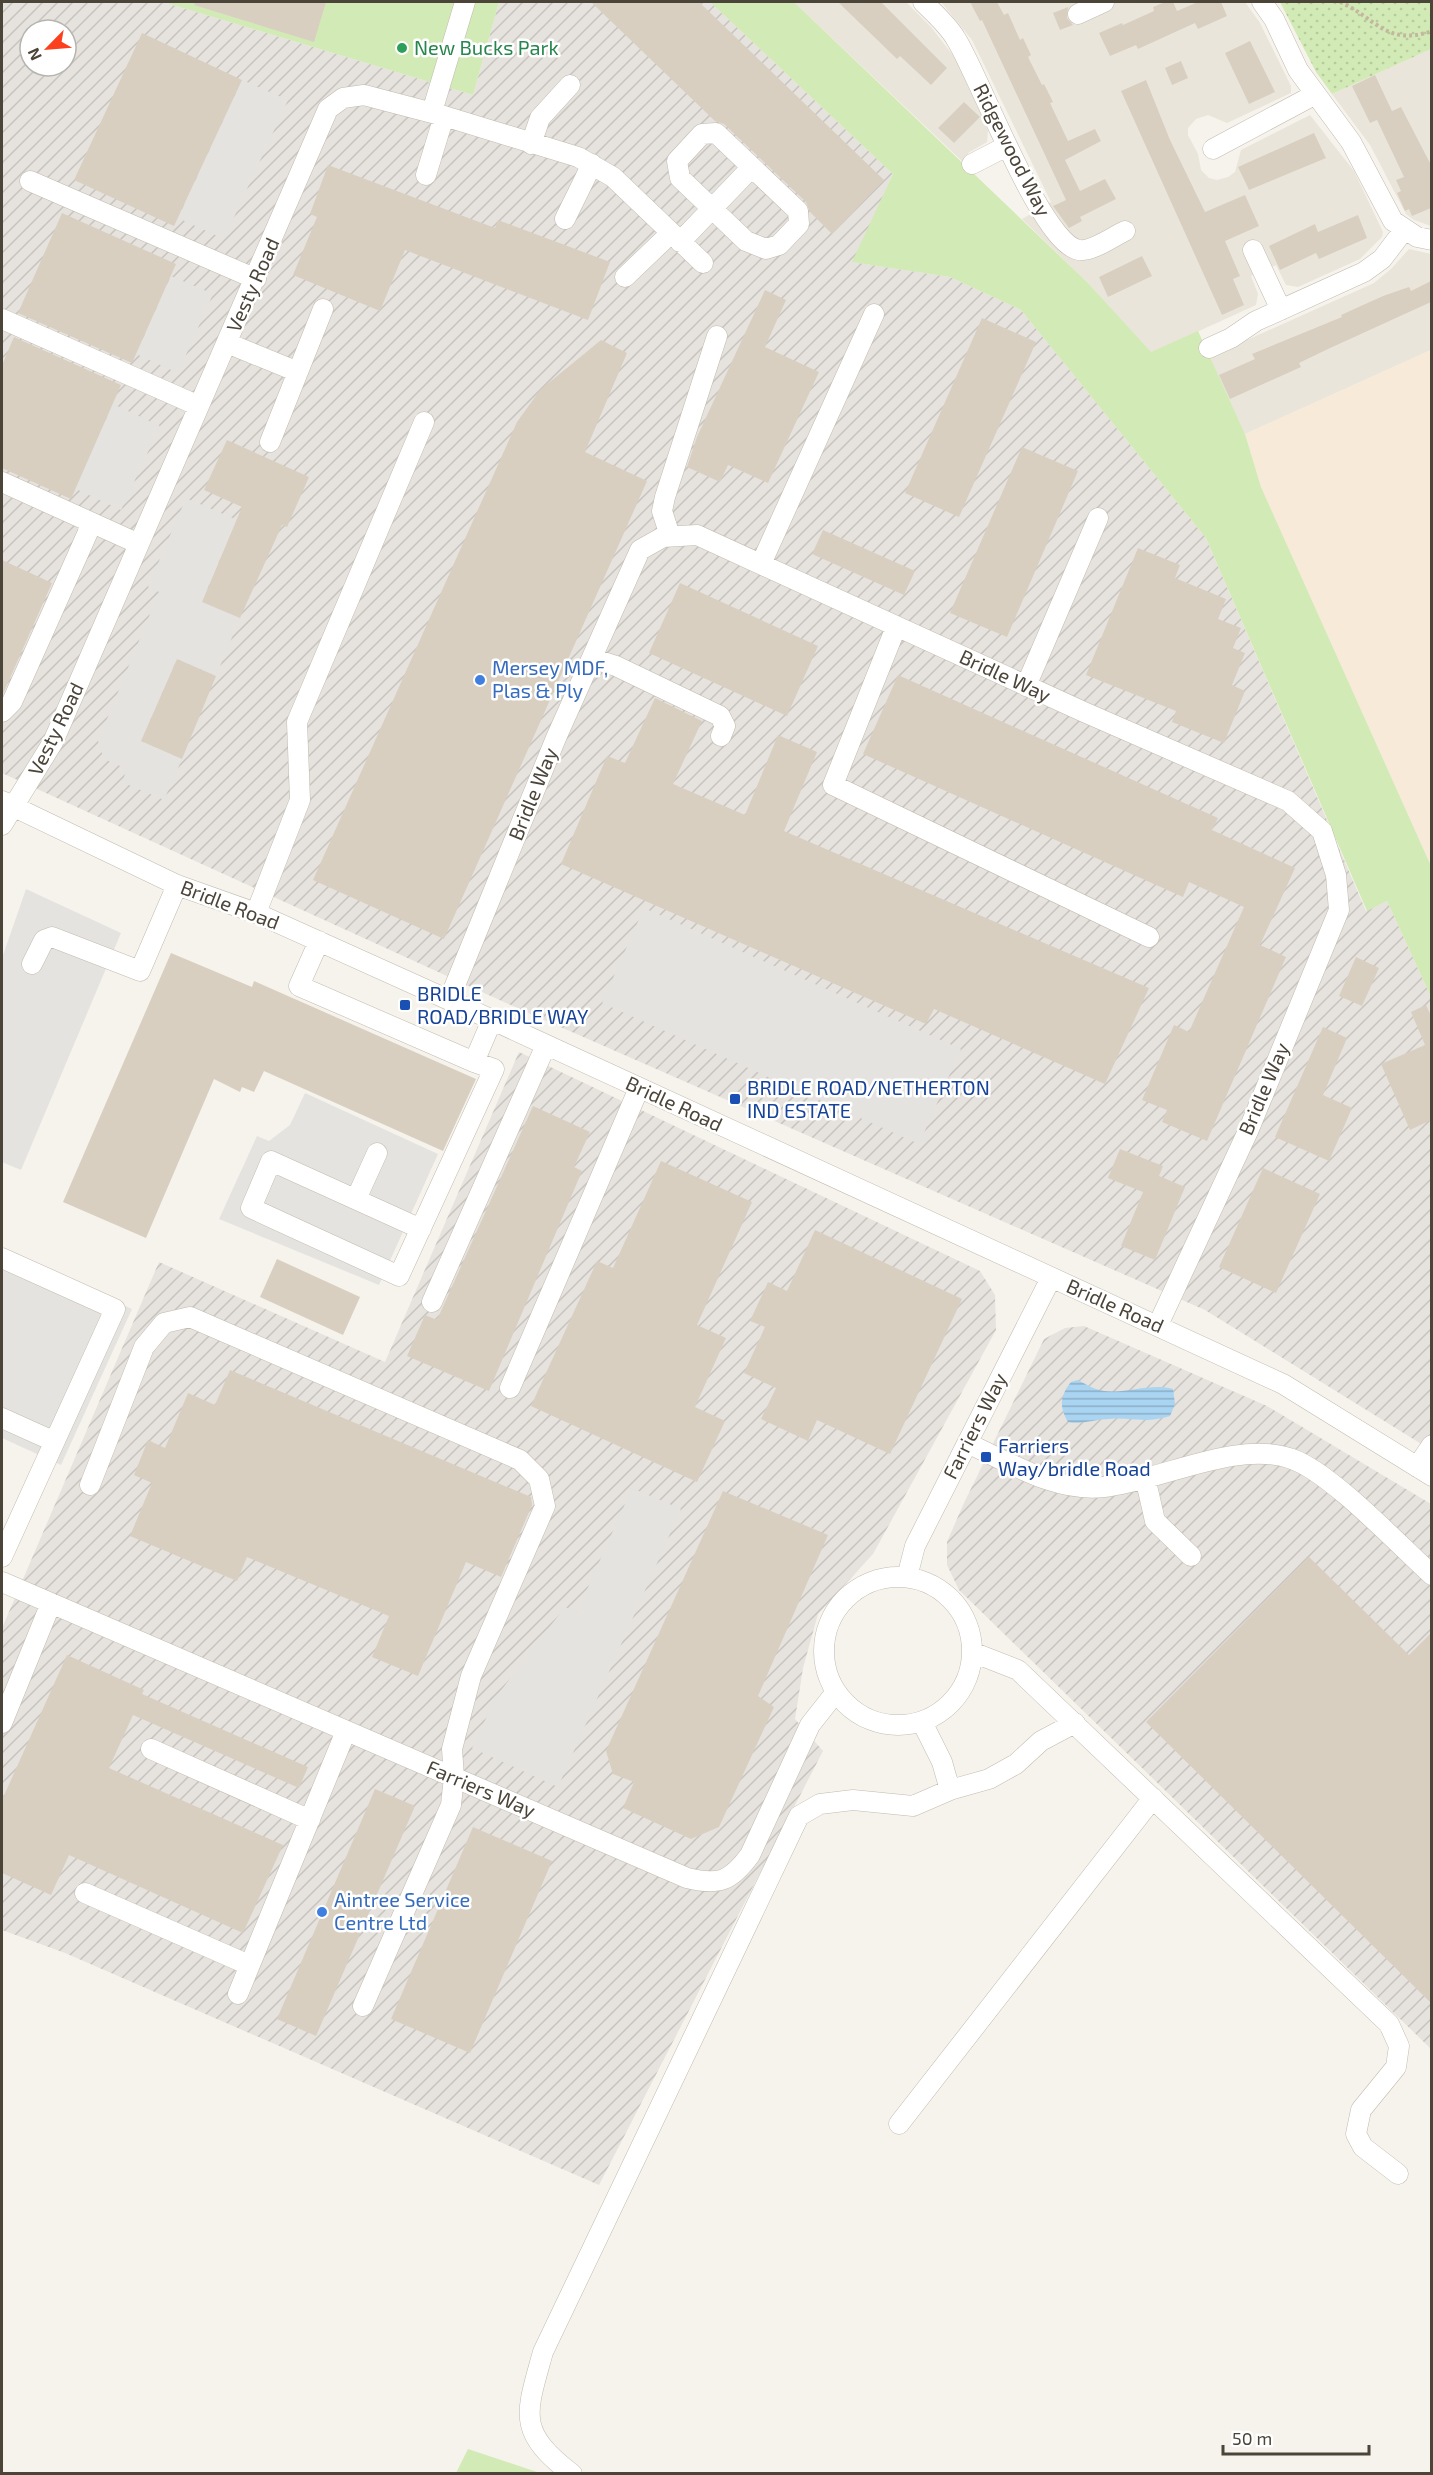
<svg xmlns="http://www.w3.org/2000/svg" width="1433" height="2475" viewBox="0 0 1433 2475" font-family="'Exo 2',sans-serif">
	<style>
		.residential { fill: #eae5da }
		.commercial { fill: #f7ead8 }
		.industrial { fill: url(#industrial-furrows); fill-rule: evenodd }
		.green { fill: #d2eab5 }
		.park { fill: url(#park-dots) }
		.parking { fill: #e5e3e0 }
		.water { fill: url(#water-rules) }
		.building { fill: #d8cfc1 }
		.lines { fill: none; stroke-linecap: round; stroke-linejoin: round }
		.minor-casing { stroke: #c2bbae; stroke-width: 21 }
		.path { stroke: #c4b79f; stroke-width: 4; stroke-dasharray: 3 3; stroke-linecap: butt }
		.minor { stroke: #fff; stroke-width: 20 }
		.leisure-dot { fill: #2e9e5b; stroke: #fff; stroke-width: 2 }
		.shop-dot { fill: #3f7fe0; stroke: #fff; stroke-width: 2 }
		.transit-dot { fill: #1a4fb4; stroke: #fff; stroke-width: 2 }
		.labels { text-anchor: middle; stroke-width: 5; stroke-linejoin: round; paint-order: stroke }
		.leisure-label { font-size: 20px; fill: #27864d; stroke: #fff; text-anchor: start }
		.street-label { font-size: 20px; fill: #4b4439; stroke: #fff }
		.shop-label { font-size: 20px; fill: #366cbe; stroke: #fff; text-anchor: start }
		.transit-label { font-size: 20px; fill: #164399; stroke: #fff; text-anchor: start }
	</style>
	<defs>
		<pattern id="industrial-furrows" width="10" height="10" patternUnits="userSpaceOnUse" patternTransform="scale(1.5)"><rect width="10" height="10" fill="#e6e2dd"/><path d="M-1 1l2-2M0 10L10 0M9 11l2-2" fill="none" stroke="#c7c3be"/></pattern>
		<pattern id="park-dots" width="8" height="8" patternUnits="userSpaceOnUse" patternTransform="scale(1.5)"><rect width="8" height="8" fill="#d2eab5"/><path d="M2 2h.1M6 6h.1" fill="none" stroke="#b6ca9c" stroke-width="1.8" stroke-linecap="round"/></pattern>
		<pattern id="water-rules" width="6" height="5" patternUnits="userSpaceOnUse" patternTransform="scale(1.5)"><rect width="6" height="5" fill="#a9d4f2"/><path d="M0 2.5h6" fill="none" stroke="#8caec5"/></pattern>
	</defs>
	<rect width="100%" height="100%" fill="#f6f3ec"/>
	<!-- residential -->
	<path class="residential" d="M794 2H906L931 27 955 58 988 130 987 142 968 153 970 158 963 162Z
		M941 2H1245L1260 23 1291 86V93L1227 123 1208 115 1196 119 1188 128V135L1198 154 1201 170 1209 178 1217 180 1228 177 1235 172 1241 150 1310 115 1354 171 1383 232 1382 237 1360 259 1298 287 1286 285 1276 265 1251 276 1258 294 1256 305 1151 353 1087 282 1022 219 1051 202 972 40Z
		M1431 49V226L1414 220 1406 214 1370 145 1332 94Z
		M1409 249 1431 254V350L1245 434 1209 357 1374 283 1391 269Z"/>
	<!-- commercial -->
	<path class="commercial" d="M1431 350V866L1261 487 1245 434Z"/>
	<!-- industrial -->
	<path class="industrial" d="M2 2H163L473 95 499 2H710L893 174 853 262 950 277 1021 310 1206 538 1366 911 1387 901 1431 997V1450L1205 1310 515 1007 2 773ZM30 30H66V66H30Z
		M519 1052 980 1271 995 1295 996 1330 873 1554 818 1614 803 1668 795 1719 823 1751 599 2185 65 1953 2 1930V1628L159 1262 385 1362Z
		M1084 1326 1267 1406 1431 1504V2049L959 1590 947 1565V1542L963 1505 1044 1339 1065 1328Z"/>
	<!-- green -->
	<path class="green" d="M163 2H499L473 95Z
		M710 2H794L1087 282 1151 352 1198 331 1245 434 1261 487 1431 866V997L1387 901 1367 911 1206 538 1021 310 950 277 852 262 893 174Z
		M468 2449 540 2473H456Z"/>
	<!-- park -->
	<path class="park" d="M1280 2H1431V49L1332 94 1316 72Z"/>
	<!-- parking -->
	<path class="parking" d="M242 80 288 100 224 239 178 218Z
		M171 276 213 294 178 373 136 354Z
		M113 404 160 426 121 510 74 488Z
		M186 498 237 520 202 601 240 618 216 676 177 659 141 741 182 759 164 800 122 782 127 769 104 759 98 741 159 592 148 587Z
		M26 889 121 933 21 1170 2 1162V958Z
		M644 908 961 1049 919 1144 602 1003Z
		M305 1093 438 1154 379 1285 219 1219 257 1136 269 1141 290 1125Z
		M2 1250 132 1309 61 1465 2 1438Z
		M632 1488 681 1509 558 1787 472 1748 496 1697 565 1607 577 1612Z"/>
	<!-- water -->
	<path class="water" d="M1078 1380C1084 1383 1090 1387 1096 1389 1121 1397 1148 1382 1173 1389L1175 1404 1170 1416C1144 1424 1133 1417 1109 1419 1095 1419 1082 1425 1068 1422 1059 1406 1060 1396 1071 1382Z"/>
	<!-- building -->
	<path class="building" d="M195 2H326L314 42 194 5Z
		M591 2H699L884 180 832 234 810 212 806 202 724 124 715 121Z
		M838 2H881L947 68 931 85 900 56 897 59Z
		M970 2H997L1004 15 1008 13 1020 40 1023 38 1031 55 1028 57 1042 85 1044 84 1053 102 1050 103 1068 141 1095 129 1101 141 1065 160 1080 191 1105 179 1116 199 1080 217 1082 221 1069 228 1053 206 1066 200 982 20 980 21Z
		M1165 2H1173L1177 11 1198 2H1221L1227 16 1198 29 1195 23 1138 49 1136 45 1110 56 1099 33 1122 23 1123 25 1154 11 1153 7Z
		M1068 7 1067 18 1073 25 1060 30 1053 13Z
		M142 33 242 80 174 226 74 180Z
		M1250 41 1275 92 1249 104 1225 53Z
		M1181 61 1188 78 1172 85 1165 68Z
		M1375 75 1392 111 1401 107 1431 165V208L1412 216 1409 209 1405 211 1397 193 1401 191 1396 180 1404 177 1377 120 1370 123 1352 86Z
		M1146 80 1170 140 1205 212 1245 195 1259 226 1225 241 1240 276 1233 279 1244 305 1222 315 1121 91Z
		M964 102 980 117 954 143 938 128Z
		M1314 133 1326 158 1249 190 1238 167Z
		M328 165 495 228 498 220 610 262 588 320 405 250 380 311 293 275 317 217 310 214Z
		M62 213 176 264 132 363 18 313Z
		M1358 215 1367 238 1319 259 1316 253 1280 270 1269 246 1315 224 1318 232Z
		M1142 256 1152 276 1108 297 1099 277Z
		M1431 281V302L1328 349 1299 363 1301 367 1230 399 1219 375 1255 359 1252 354 1342 317 1341 315 1383 296 1409 287 1411 291Z
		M765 290 786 300 765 347 819 372 768 483 728 465 720 482 687 467 697 437Z
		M982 318 1036 342 959 517 905 493Z
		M14 337 121 385 71 499 2 468V365Z
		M601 340 627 353 585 452 647 481 444 939 313 880 517 422 540 390Z
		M227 440 309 477 287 527 282 525 240 618 202 602 242 507 204 490Z
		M1022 447 1078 471 1007 637 950 613Z
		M823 530 915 571 904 595 812 554Z
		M1138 548 1180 565 1175 578 1226 599 1218 619 1241 628 1233 648 1245 653 1232 685 1245 691 1224 743 1172 722 1176 711 1086 675Z
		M2 560 52 583 2 696Z
		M680 583 818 646 787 716 649 653Z
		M177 659 216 676 182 759 141 741Z
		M898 675 1218 818 1212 830 1295 868 1260 945 1286 957 1207 1141 1162 1122 1167 1110 1142 1100 1174 1025 1189 1032 1244 907 1189 882 1183 897 863 754Z
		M655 698 702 721 673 784 745 815 778 735 817 752 784 831 1149 988 1105 1084 934 1009 926 1024 561 864 607 756 625 763Z
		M171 953 252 987 254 981 476 1079 443 1151 264 1071 254 1092 242 1087 240 1092 214 1079 146 1238 63 1202Z
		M1356 957 1379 968 1362 1006 1339 996Z
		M1426 1005 1431 1016V1120L1410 1130 1381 1064 1425 1045 1411 1012Z
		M1323 1027 1347 1038 1323 1095 1352 1108 1329 1161 1275 1137Z
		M533 1106 590 1132 574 1167 582 1171 489 1391 407 1356 425 1315 437 1320Z
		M1120 1149 1163 1166 1159 1176 1185 1187 1155 1260 1121 1246 1143 1192 1108 1178Z
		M661 1161 752 1202 697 1325 726 1338 695 1407 725 1421 697 1482 531 1406 597 1261 613 1268Z
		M1263 1168 1320 1194 1276 1293 1219 1267Z
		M815 1230 962 1299 890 1454 817 1420 808 1441 761 1419 776 1388 744 1373 765 1327 750 1321 768 1282 787 1291Z
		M277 1259 360 1297 343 1335 260 1297Z
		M230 1370 531 1497 532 1505 501 1577 466 1562 418 1676 372 1657 389 1616 247 1557 237 1581 130 1536 152 1483 134 1475 148 1440 165 1448 188 1393 215 1405Z
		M723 1491 828 1535 758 1696 774 1707 719 1827 691 1839 623 1808 634 1782 613 1774 606 1751Z
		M1309 1557 1409 1655 1431 1633V2003L1146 1722Z
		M67 1655 144 1690 142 1694 308 1767 299 1788 133 1715 109 1768 283 1845 243 1933 69 1855 51 1895 2 1873V1800Z
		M375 1789 415 1806 316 2036 277 2019Z
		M473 1827 552 1861 470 2053 391 2019Z"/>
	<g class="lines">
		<!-- minor casing -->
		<g class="minor-casing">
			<path id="minor" d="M923 2C934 13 948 25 956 39 979 75 1041 244 1079 250 1092 252 1114 236 1125 231
				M1262 2 1274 19 1298 70 1351 142 1393 221 1417 237 1432 240
				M1078 14 1104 2
				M432 112 465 2
				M716 133 798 211 799 224 779 245 766 249 746 241 680 178 677 161 702 134Z
				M531 144 540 118 570 85
				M1213 149 1314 95
				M972 164 1007 146
				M426 175 444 116
				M30 181 256 279
				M565 219 592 164
				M680 242 752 167
				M1253 250 1281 310
				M625 277 671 233
				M2 319 199 406
				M227 343 298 372
				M1209 348 1231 338 1256 321 1364 272 1382 259 1404 230
				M270 442 323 309
				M2 482 139 544
				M670 536 662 511 665 497 717 336
				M761 564 874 314
				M896 627 833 785 1149 937
				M594 659 616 666 720 716 725 726 721 736
				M1026 686 1098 518
				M2 712 12 702 92 523
				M2 801 177 885 256 913 449 1000 1283 1384 1432 1476
				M2 825 53 742 328 109 343 98 364 95 444 116 578 157 613 177 703 263
				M256 913 300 800 297 722 424 422
				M319 941 299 986 474 1062 492 1020
				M32 964 44 940 52 937 140 971 177 885
				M449 1000 556 738 640 550 663 537 697 535 1084 712 1288 801 1322 831 1336 875 1339 910 1249 1129 1158 1325
				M356 1199 377 1153
				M421 1229 271 1161 251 1208 399 1276 494 1069 474 1062
				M2 1258 115 1309 2 1557
				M432 1302 546 1045
				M510 1388 639 1088
				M2 1418 53 1441
				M967 1443C1009 1462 1056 1493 1104 1487 1160 1481 1237 1439 1292 1459 1330 1472 1399 1545 1432 1575
				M1417 1467 1432 1445
				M1145 1477 1155 1521 1191 1556
				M90 1485 144 1347 164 1323 190 1317 520 1460 539 1479 545 1506 471 1676 452 1749 454 1777 451 1805 363 2006
				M907 1577 915 1546 1051 1278
				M824 1651a74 74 0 1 1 148 0a74 74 0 1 1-148 0Z
				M2 1582 687 1878C719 1886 731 1881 750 1855L810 1725 836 1692
				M972 1652 1018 1670 1389 2024 1399 2046 1396 2067 1361 2110 1356 2134 1363 2147 1398 2174
				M922 1722 942 1762 950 1790
				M2 1723 51 1603
				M151 1749 310 1820
				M85 1893 249 1965
				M238 1994 346 1731
				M899 2124 1153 1798
				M572 2474C516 2431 526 2414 543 2352L799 1816 820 1804 853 1800 913 1806 950 1790 989 1779 1016 1764 1041 1741 1075 1723"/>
		</g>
		<!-- path -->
		<path class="path" d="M1340 2C1375 17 1386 47 1432 31"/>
		<!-- minor -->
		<use href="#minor" class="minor"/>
	</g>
	<!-- markers -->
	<circle class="leisure-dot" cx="402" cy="48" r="6"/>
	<g class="shop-dot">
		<circle cx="480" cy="680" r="6"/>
		<circle cx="322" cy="1912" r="6"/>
	</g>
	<g class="transit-dot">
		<rect x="399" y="999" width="12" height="12" rx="3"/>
		<rect x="729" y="1093" width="12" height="12" rx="3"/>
		<rect x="980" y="1451" width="12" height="12" rx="3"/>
	</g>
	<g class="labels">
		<!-- leisure labels -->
		<g class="leisure-label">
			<text x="414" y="55">New Bucks Park</text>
		</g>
		<!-- street labels -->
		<g class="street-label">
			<text transform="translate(1012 150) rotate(63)" y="7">Ridgewood Way</text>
			<text transform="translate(253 285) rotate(-66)" y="7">Vesty Road</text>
			<text transform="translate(1005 676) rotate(25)" y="7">Bridle Way</text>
			<text transform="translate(56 729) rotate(-64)" y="7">Vesty Road</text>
			<text transform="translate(533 794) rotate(-68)" y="7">Bridle Way</text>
			<text transform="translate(230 905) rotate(21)" y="7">Bridle Road</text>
			<text transform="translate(1264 1089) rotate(-67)" y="7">Bridle Way</text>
			<text transform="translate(674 1104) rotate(25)" y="7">Bridle Road</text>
			<text transform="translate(1115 1306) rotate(24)" y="7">Bridle Road</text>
			<text transform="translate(975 1426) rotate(-63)" y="7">Farriers Way</text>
			<text transform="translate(481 1789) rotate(23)" y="7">Farriers Way</text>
		</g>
		<!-- shop labels -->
		<g class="shop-label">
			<text x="492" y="675">Mersey MDF,<tspan x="492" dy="23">Plas &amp; Ply</tspan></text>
			<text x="334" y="1907">Aintree Service<tspan x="334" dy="23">Centre Ltd</tspan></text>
		</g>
		<!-- transit labels -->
		<g class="transit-label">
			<text x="417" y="1001">BRIDLE<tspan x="417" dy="23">ROAD/BRIDLE WAY</tspan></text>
			<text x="747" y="1095">BRIDLE ROAD/NETHERTON<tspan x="747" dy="23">IND ESTATE</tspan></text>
			<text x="998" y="1453">Farriers<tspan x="998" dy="23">Way/bridle Road</tspan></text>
		</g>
	</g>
	<!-- border -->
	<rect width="1433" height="2475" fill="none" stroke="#4b4439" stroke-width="6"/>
	<!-- north arrow -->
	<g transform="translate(48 48) rotate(245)"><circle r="28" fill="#ffffff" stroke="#b7b4b0" stroke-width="1.5"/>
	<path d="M0-4.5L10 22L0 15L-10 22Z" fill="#fc3f1d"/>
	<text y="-9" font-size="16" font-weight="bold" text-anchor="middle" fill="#4b4439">N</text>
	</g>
	<!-- scale -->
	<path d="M1223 2445v9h146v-9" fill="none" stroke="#4b4439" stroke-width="3"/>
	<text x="1232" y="2445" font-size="18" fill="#4b4439" stroke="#ffffff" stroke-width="4.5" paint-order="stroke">50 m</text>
</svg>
